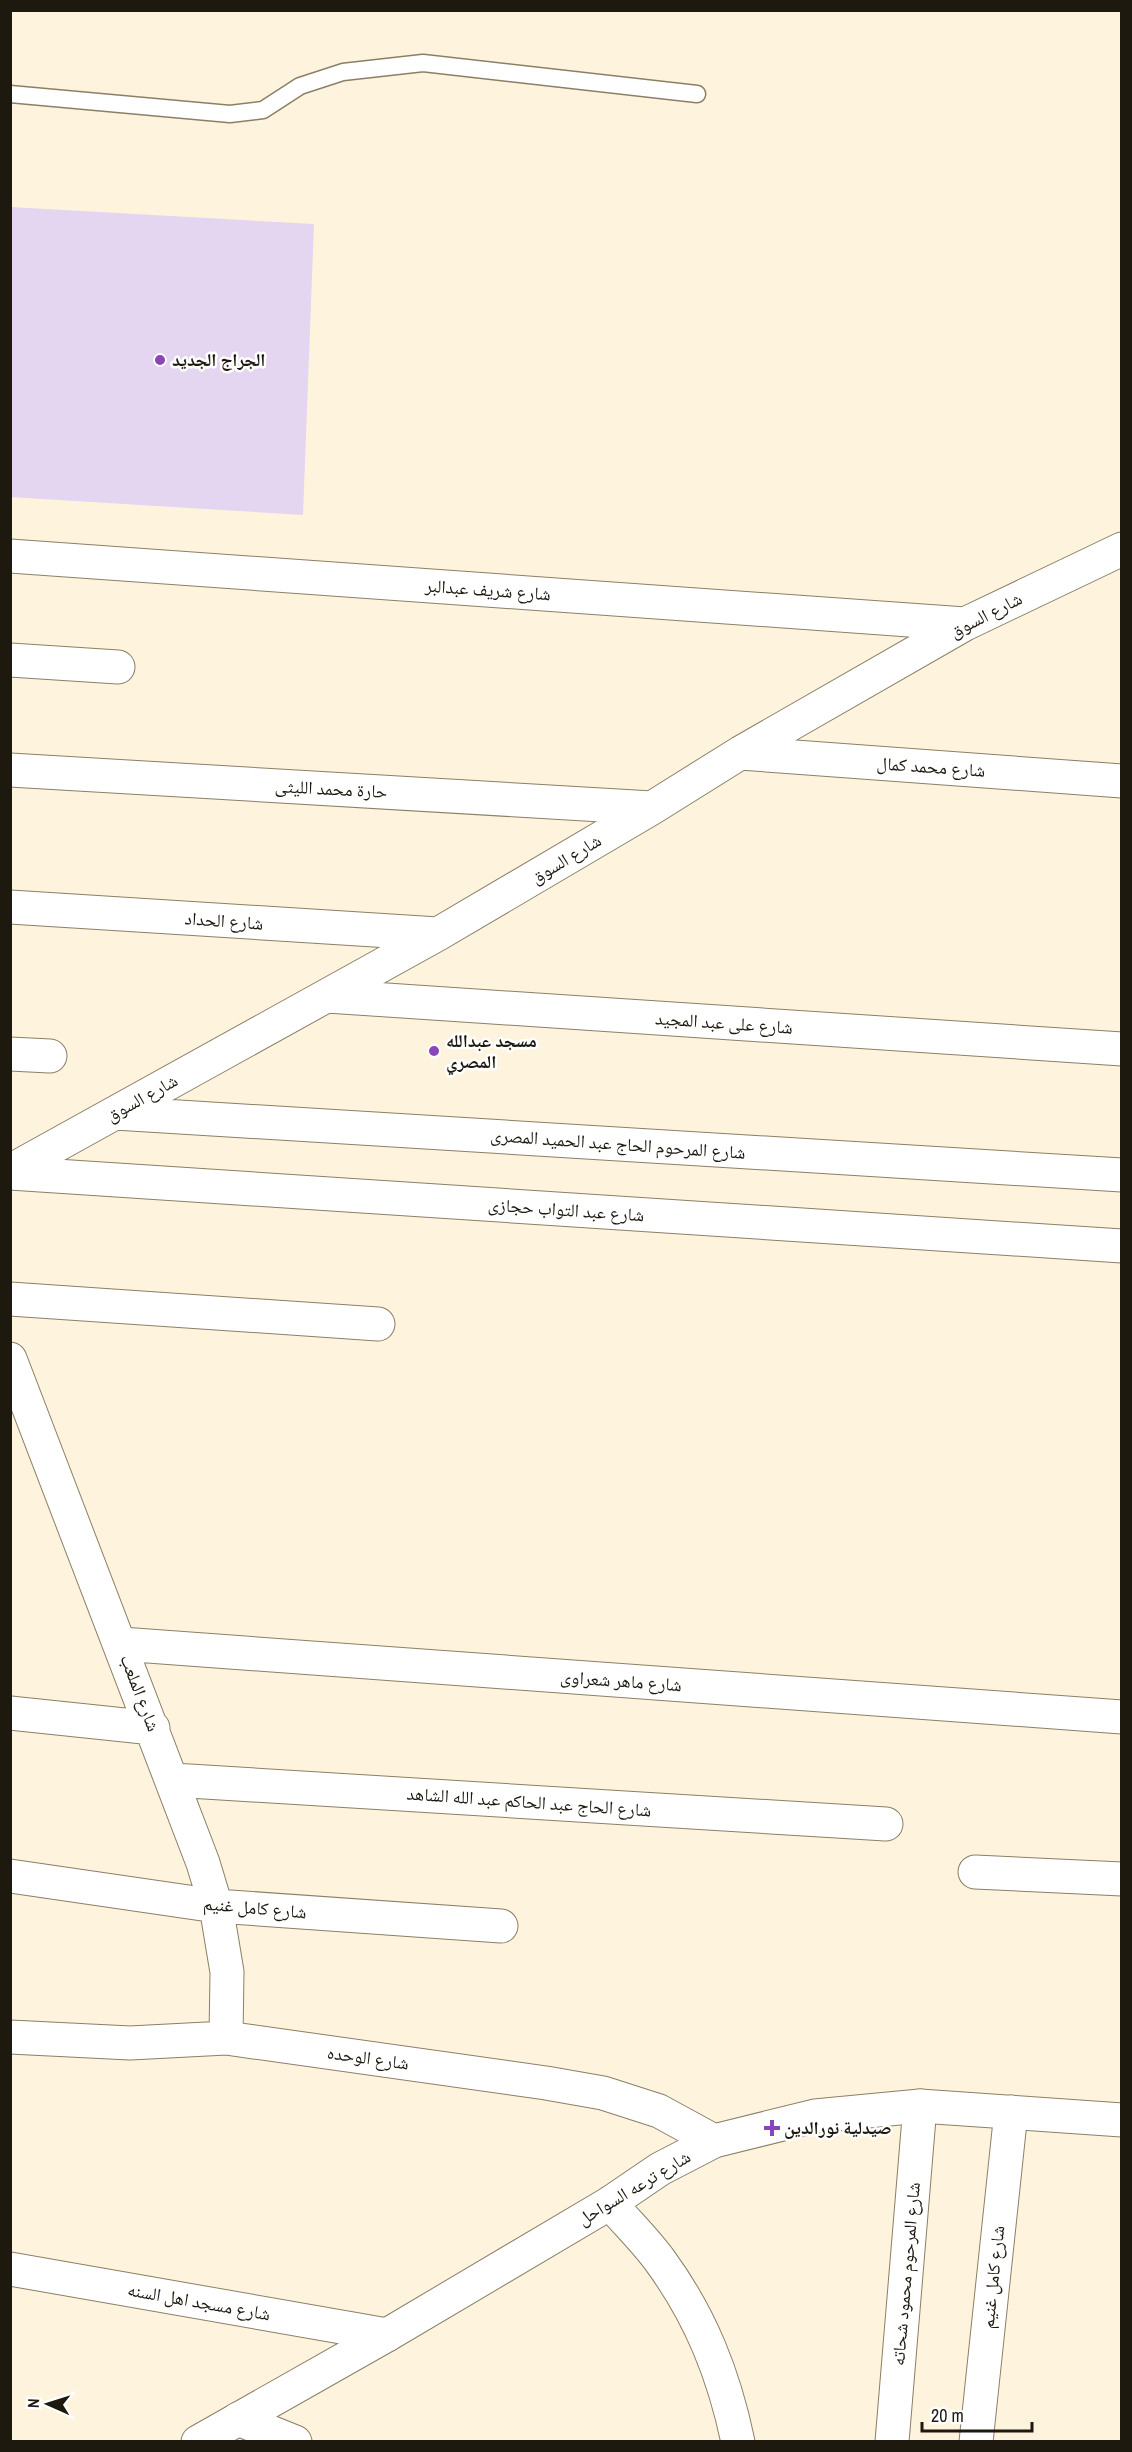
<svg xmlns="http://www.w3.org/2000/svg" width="1132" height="2452" viewBox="0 0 1132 2452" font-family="'Archivo Narrow','Noto Naskh Arabic',sans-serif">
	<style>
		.building { fill: #e4d5f0 }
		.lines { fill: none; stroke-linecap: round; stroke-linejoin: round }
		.service-casing { stroke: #8b7f66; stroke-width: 19 }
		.minor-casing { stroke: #8b7f66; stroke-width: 35 }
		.secondary-casing { stroke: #8b7f66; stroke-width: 35 }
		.service { stroke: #fff; stroke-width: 16 }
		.minor { stroke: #fff; stroke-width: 33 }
		.secondary { stroke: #fff; stroke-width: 33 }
		.poi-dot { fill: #8b45b8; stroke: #fff; stroke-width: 2 }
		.labels { text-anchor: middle; stroke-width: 5; stroke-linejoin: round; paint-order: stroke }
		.poi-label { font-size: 18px; font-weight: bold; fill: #1d190f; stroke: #fff; text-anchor: start }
		.street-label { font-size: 18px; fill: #1d190f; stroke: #fff }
	</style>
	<rect width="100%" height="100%" fill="#fef4de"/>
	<!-- building -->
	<path class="building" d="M10 207 314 224 303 515 10 497Z"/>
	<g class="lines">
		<!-- service casing -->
		<g class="service-casing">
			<path id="service" d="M10 94 230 114 263 110 300 86 343 72 423 63 697 94"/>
		</g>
		<!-- minor casing -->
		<g class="minor-casing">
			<path id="minor" d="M10 556 965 624
				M10 660 118 667
				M740 753 1122 781
				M10 770 652 808
				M10 907 438 934
				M327 996 1122 1049
				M10 1054 50 1056
				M115 1113 1122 1175
				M10 1171 438 934 652 808 740 753 965 624 1122 549
				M10 1173 1122 1246
				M10 1299 378 1324
				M10 1359 203 1863 216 1906 227 1972 226 2038
				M121 1644 1122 1717
				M10 1713 153 1728
				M173 1780 886 1824
				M975 1872 1122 1879
				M10 1876 216 1906 501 1926
				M10 2037 130 2043 226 2038 546 2083 603 2093 659 2111 714 2141
				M610 2203C627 2223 646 2241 661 2262 701 2317 724 2375 738 2442
				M10 2269 387 2335
				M238 2419 295 2442
				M892 2442 920 2106
				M976 2442 1011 2112"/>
		</g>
		<!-- secondary casing -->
		<g class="secondary-casing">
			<path id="secondary" d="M198 2442 387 2335 610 2203 660 2169 714 2141 815 2116 920 2106 1122 2120"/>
		</g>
		<!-- service -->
		<use href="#service" class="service"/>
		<!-- minor -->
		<use href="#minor" class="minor"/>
		<!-- secondary -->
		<use href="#secondary" class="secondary"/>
	</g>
	<!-- markers -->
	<g class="poi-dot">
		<circle cx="160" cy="360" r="6"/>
		<circle cx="434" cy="1051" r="6"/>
		<path d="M769 2119h6v6h6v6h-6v6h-6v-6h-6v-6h6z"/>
	</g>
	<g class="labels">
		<!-- poi labels -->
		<g class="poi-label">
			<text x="172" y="366">الجراج الجديد</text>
			<text x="446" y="1047">مسجد عبدالله<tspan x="446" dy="21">المصري</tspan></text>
			<text x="784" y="2134">صيدلية نورالدين</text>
		</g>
		<!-- street labels -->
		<g class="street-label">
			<text transform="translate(488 590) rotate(4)" y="6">شارع شريف عبدالبر</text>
			<text transform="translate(986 615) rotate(-27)" y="6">شارع السوق</text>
			<text transform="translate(931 767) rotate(4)" y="6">شارع محمد كمال</text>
			<text transform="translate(331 789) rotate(3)" y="6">حارة محمد الليثى</text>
			<text transform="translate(566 859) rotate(-31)" y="6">شارع السوق</text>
			<text transform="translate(224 921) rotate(4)" y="6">شارع الحداد</text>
			<text transform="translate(724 1023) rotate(4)" y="6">شارع على عبد المجيد</text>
			<text transform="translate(142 1098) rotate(-29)" y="6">شارع السوق</text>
			<text transform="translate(618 1144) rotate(4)" y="6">شارع المرحوم الحاج عبد الحميد المصرى</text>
			<text transform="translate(566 1210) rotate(4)" y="6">شارع عبد التواب حجازى</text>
			<text transform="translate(621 1681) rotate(4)" y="6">شارع ماهر شعراوى</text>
			<text transform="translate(140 1693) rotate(69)" y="6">شارع الملعب</text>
			<text transform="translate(529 1802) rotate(4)" y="6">شارع الحاج عبد الحاكم عبد الله الشاهد</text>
			<text transform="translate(255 1908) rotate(5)" y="6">شارع كامل غنيم</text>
			<text transform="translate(368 2058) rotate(8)" y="6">شارع الوحده</text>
			<text transform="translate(634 2188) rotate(-31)" y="6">شارع ترعه السواحل</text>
			<text transform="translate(906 2274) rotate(-85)" y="6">شارع المرحوم محمود شحاته</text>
			<text transform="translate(993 2277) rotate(-84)" y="6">شارع كامل غنيم</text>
			<text transform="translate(199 2302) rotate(10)" y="6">شارع مسجد اهل السنه</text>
		</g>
	</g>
	<!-- border -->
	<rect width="1132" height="2452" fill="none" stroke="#1d190f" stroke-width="24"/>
	<!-- north arrow -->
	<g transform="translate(48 2404) rotate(273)" stroke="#ffffff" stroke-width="4.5" paint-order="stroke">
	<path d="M0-4.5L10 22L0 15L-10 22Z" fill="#1d190f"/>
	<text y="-9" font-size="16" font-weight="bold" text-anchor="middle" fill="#1d190f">N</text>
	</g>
	<!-- scale -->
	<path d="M922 2422v9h110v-9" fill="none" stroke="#1d190f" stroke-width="3"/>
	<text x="931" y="2422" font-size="18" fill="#1d190f" stroke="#ffffff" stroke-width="4.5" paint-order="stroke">20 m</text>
</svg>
